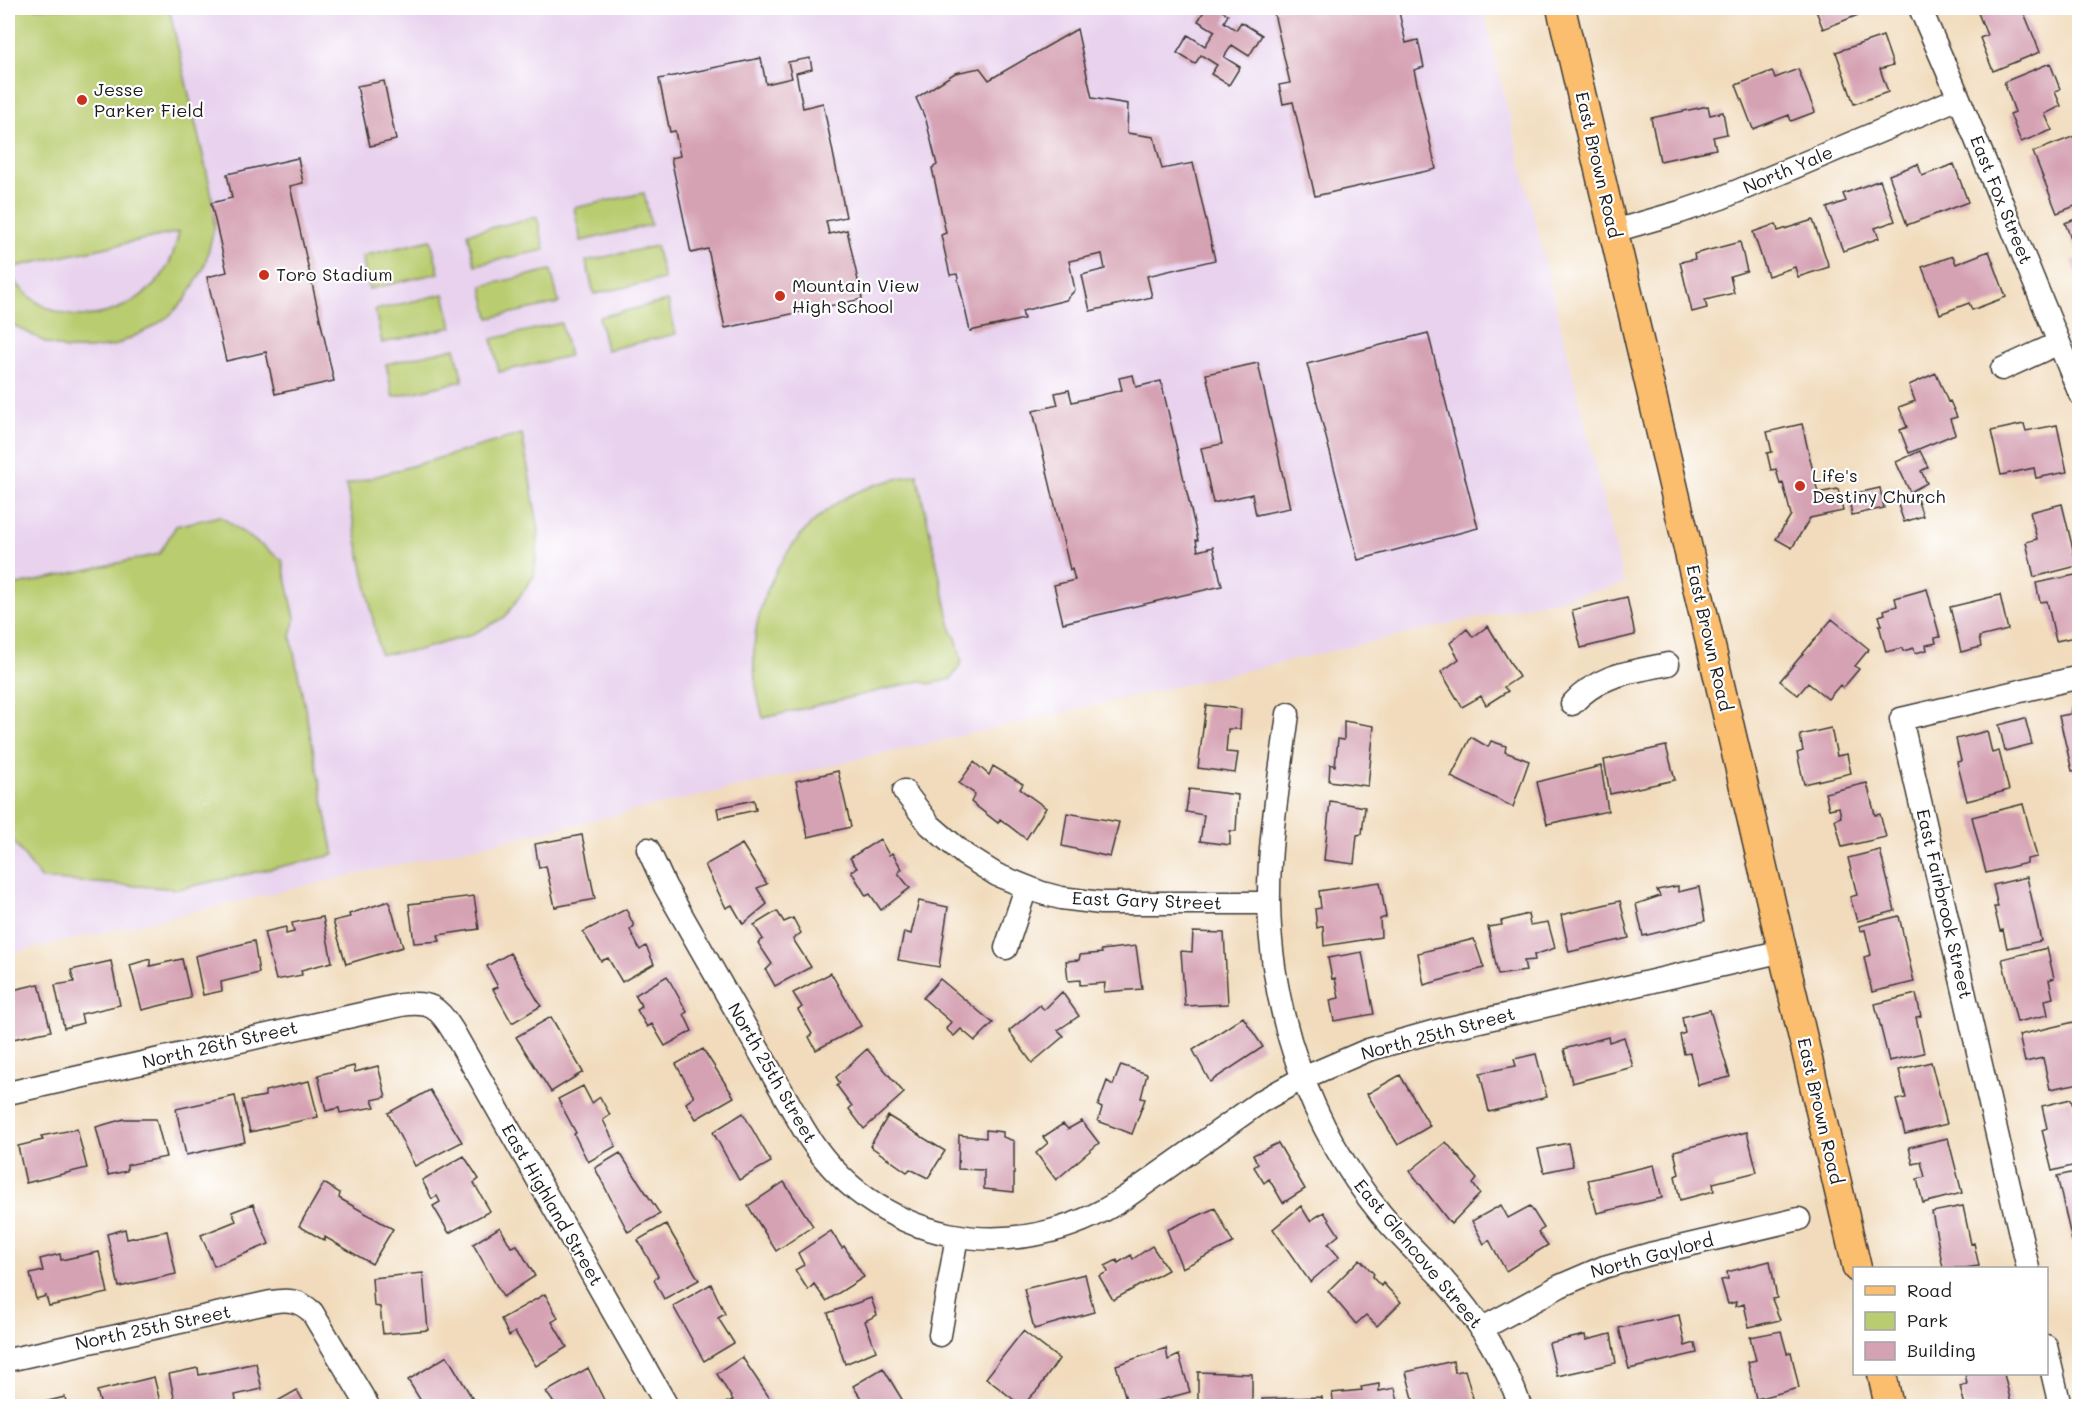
<svg xmlns="http://www.w3.org/2000/svg" width="2087" height="1414" viewBox="0 0 2087 1414" font-family="Mali,sans-serif">
	<style>
		.built { fill: #e8d2ee }
		.green { fill: #b9cc70; stroke: #6a7446; stroke-width: 1.5 }
		.building { fill: #d5a2b4 }
		.lines { fill: none; stroke-linecap: round; stroke-linejoin: round }
		.minor-casing { stroke: #3c3934; stroke-width: 25 }
		.major-casing { stroke: #3c3934; stroke-width: 31 }
		.minor { stroke: #fff; stroke-width: 22 }
		.major { stroke: #fbbd6e; stroke-width: 28 }
		.poi-dot { fill: #c8321e; stroke: #fff; stroke-width: 2 }
		.labels { text-anchor: middle; stroke-width: 4.5; stroke-linejoin: round; paint-order: stroke }
		.poi-label { font-size: 18px; fill: #1c1c1c; stroke: #fff; text-anchor: start }
		.street-label { font-size: 18px; fill: #1c1c1c; stroke: #fff }
	</style>
	<rect width="100%" height="100%" fill="#fff"/>
	<filter id="ink" filterUnits="userSpaceOnUse"><feTurbulence type="fractalNoise" baseFrequency=".0167" numOctaves="2"/><feDisplacementMap in="SourceGraphic" scale="12" xChannelSelector="R" yChannelSelector="G"/><feConvolveMatrix kernelMatrix="1 2 1 2 8 2 1 2 1" color-interpolation-filters="sRGB"/></filter>
	<filter id="wash" filterUnits="userSpaceOnUse"><feTurbulence type="fractalNoise" baseFrequency=".008" numOctaves="4" result="noise"/><feDisplacementMap in="SourceGraphic" scale="24" xChannelSelector="R" yChannelSelector="G"/><feGaussianBlur stdDeviation="1.35" result="paint"/><feColorMatrix in="noise" values="0 0 0 0 0 0 0 0 0 0 0 0 0 0 0 0 0 1.4 0 .05"/><feComposite in="paint" operator="in"/></filter>
	<g filter="url(#wash)">
		<rect width="100%" height="100%" fill="#f1dbbc"/>
		<!-- built -->
		<path class="built" d="M8 8H1483L1624 584 8 954Z"/>
		<!-- green -->
		<path class="green" d="M8 8H169L210 186 214 211V229L204 268 185 300 169 316 153 327 114 346 90 349H66L47 343 8 322V272C37 315 82 328 128 304 140 297 152 289 160 278 171 264 175 249 179 232L8 268Z
			M644 193 651 225 581 241 574 208Z
			M537 217 545 250 475 265 468 233Z
			M431 240 439 273 369 289 362 256Z
			M656 246 664 279 594 294 586 261Z
			M551 270 559 303 489 318 482 286Z
			M444 294 452 327 382 343 375 310Z
			M668 301 676 334 606 350 599 317Z
			M561 323 569 356 499 372 492 339Z
			M455 348 463 381 393 397 386 364Z
			M522 434 539 531 534 576 505 617 471 635 415 651 380 654 346 485Z
			M917 474 952 632 956 638 962 662 951 679 929 684 920 681 763 718C760 705 756 691 755 678 747 609 782 539 840 501 862 487 891 480 917 474Z
			M220 516 282 560 295 618 291 637 334 855 179 889 41 879 8 834V587L159 554 176 526Z"/>
		<g id="blocks">
			<!-- building -->
			<path class="building" d="M1206 8H1218L1228 15 1224 22 1236 30 1241 22 1262 35 1249 56 1232 45 1224 57 1240 67 1229 85 1211 74 1217 65 1201 55 1195 64 1177 53 1188 35 1205 46 1215 31 1198 21Z
				M1282 8H1398L1406 43 1418 40 1424 67 1414 70 1436 169 1315 196 1293 102 1283 104 1279 85 1290 83 1273 9Z
				M1815 8H1867L1868 11 1823 29Z
				M1976 8H2022L2040 52 1993 71 1980 38 1987 35Z
				M1077 29 1092 98 1128 104 1127 133 1154 137 1162 169 1193 163 1215 260 1147 276 1152 297 1090 311 1082 275 1105 269 1102 254 1069 261 1075 290 1066 300 1022 311 1024 319 970 331 957 274 950 275 941 235 946 233 932 168 937 165 926 120 916 98 955 73 980 68 989 80Z
				M1883 36 1893 65 1880 69 1888 92 1854 104 1836 52Z
				M761 58 766 84 792 78 788 62 810 58 812 69 796 73 803 108 823 103 846 217 826 221 829 234 847 230 862 299 725 328 708 249 691 253 671 158 680 156 675 131 670 132 659 79Z
				M2050 63 2060 89 2055 92 2061 106 2045 114 2052 130 2021 142 2010 114 2015 112 2004 82Z
				M1798 69 1815 112 1791 121 1789 115 1753 129 1736 85 1772 71 1775 78Z
				M384 81 396 140 370 146 357 86Z
				M1708 106 1710 115 1723 112 1727 134 1713 137 1716 149 1660 161 1651 118Z
				M2080 134V204L2057 213 2033 152Z
				M298 158 303 183 290 186 334 381 275 394 266 352 226 361 207 277 227 272 211 203 232 198 227 174Z
				M1918 164 1922 176 1954 164 1968 202 1907 225 1889 175Z
				M1880 180 1895 221 1875 228 1879 238 1843 251 1827 208 1846 201 1843 194Z
				M2080 217V280H2079L2072 261 2079 258 2065 223Z
				M1813 220 1829 267 1798 277 1795 267 1768 276 1753 232 1776 224 1778 231Z
				M1740 242 1747 271 1730 276 1734 293 1705 300 1707 308 1692 312 1680 262 1695 259 1694 254Z
				M1989 251 2006 297 1972 310 1969 303 1940 314 1922 267 1953 256 1956 264Z
				M1428 333 1478 528 1358 560 1307 364Z
				M1258 363 1290 508 1256 515 1252 494 1213 503 1201 448 1222 444 1206 374Z
				M1936 373 1948 402 1950 401 1957 417 1950 419 1955 434 1909 453 1900 430 1907 427 1899 407 1915 401 1909 385Z
				M1133 375 1136 387 1161 381 1198 540H1196L1198 551 1213 547 1222 586 1063 623 1054 585 1075 580 1072 569 1070 570 1033 411 1058 405 1055 393 1069 390 1072 402 1122 390 1119 378Z
				M1802 424 1818 493 1838 489 1843 511 1810 518 1792 548 1776 539 1791 515 1783 483 1780 484 1776 469 1771 470 1767 453 1772 452 1767 432Z
				M2024 424 2026 431 2057 425 2067 472 2036 478 2034 468 2001 475 1991 431Z
				M1920 451 1928 467 1921 471 1927 483 1910 492 1896 462Z
				M1880 488 1884 508 1852 515 1848 495Z
				M1916 496 1923 516 1904 522 1897 502Z
				M2062 504 2077 566 2034 577 2026 542 2037 539 2030 512Z
				M2080 574V596L2076 597 2080 614V636L2056 641 2047 601 2040 602 2036 583Z
				M1927 589 1940 637 1935 638 1936 643 1926 645 1927 650 1915 653 1914 648 1903 651 1902 648 1886 652 1879 625H1882L1879 616 1885 614 1884 610 1897 606 1895 598Z
				M2000 595 2008 630 1979 637 1981 647 1961 652 1950 607Z
				M1627 597 1635 635 1581 648 1572 610Z
				M1832 619 1869 649 1855 666 1859 669 1843 688 1840 685 1828 699 1808 683 1798 695 1780 681Z
				M1488 626 1519 677 1504 687 1508 691 1486 705 1481 696 1462 707 1441 672 1459 659 1450 643 1467 629 1473 637Z
				M1206 705 1241 709 1240 729H1228L1226 752 1238 753 1235 773 1198 768Z
				M2080 705V770L2072 771 2059 716 2070 714 2071 707Z
				M2025 718 2032 744 2005 751 1999 725Z
				M1344 721 1374 726 1368 786 1329 781 1330 764 1335 766 1338 739 1344 740Z
				M1831 728 1837 756 1847 754 1851 773 1804 784 1797 753 1803 751 1800 735Z
				M1987 731 1992 753 1999 751 2009 790 1967 801 1957 762 1961 761 1956 739Z
				M1471 737 1488 747 1491 741 1506 746 1505 752 1529 761 1513 807 1451 777Z
				M1666 746 1675 780 1610 794 1604 760Z
				M974 762 989 775 993 766 1023 784 1020 789 1046 808 1026 839 1000 819 998 823 971 802 975 794 959 783Z
				M1601 766 1608 811 1547 824 1537 782Z
				M838 771 851 827 808 837 796 781Z
				M1867 783 1875 815 1880 814 1886 837 1842 847 1835 819 1841 817 1839 807 1829 809 1825 793Z
				M1189 789 1238 795 1236 831H1230V845L1200 841 1204 815 1186 812Z
				M754 800 756 810 719 818 717 808Z
				M1330 801 1365 807 1362 834 1357 835 1354 864 1324 860Z
				M2023 804 2037 857 2027 859V863L1986 873 1972 817Z
				M1067 813 1119 822 1110 857 1062 846Z
				M582 835 595 899 555 907 546 866 539 868 535 844Z
				M880 839 889 855 892 853 902 869 898 873 910 888 881 910 870 894 866 896 851 871 857 868 850 858Z
				M742 844 767 884 757 888 767 904 743 924 732 905 726 908 705 865Z
				M1880 850 1895 911 1857 921 1850 897 1857 895 1848 858Z
				M2027 877 2041 941 2007 948 2003 930 2000 931 1994 907H1998L1993 885Z
				M1380 882 1386 917 1380 919 1381 937 1324 946 1323 926 1317 928 1315 909 1321 908 1319 891Z
				M1678 886V892L1699 887 1705 921 1643 936 1636 904 1660 896 1657 890Z
				M474 896 479 929 438 935 440 941 414 943 409 904Z
				M389 901 403 947 346 964 333 921 350 917 349 914Z
				M919 901 948 907 939 967 898 960 904 932 911 934Z
				M1620 901 1629 938 1569 952 1561 915Z
				M626 909 634 926 630 930 640 950 646 946 654 964 622 982 608 958 601 961 583 932Z
				M777 911 784 922 793 918 801 933 793 939 811 967 775 986 766 970 772 964 758 943 763 939 754 925Z
				M1528 914 1530 925 1548 922 1555 948 1534 955 1535 960 1524 961 1526 971 1498 975 1488 927 1502 925 1501 921Z
				M1899 916 1914 982 1872 992 1864 957 1871 955 1865 930 1860 931 1859 926Z
				M323 917 332 962 301 970 302 975 276 980 264 932 286 927V934L294 932 292 923Z
				M1193 932 1224 933 1228 1004 1185 1006 1181 951 1192 952Z
				M1474 939 1484 968 1424 985 1418 953Z
				M254 941 259 973 221 982 222 991 203 995 195 956Z
				M1136 946 1142 989 1104 992 1105 983 1080 985V980L1068 981 1066 961 1079 960 1080 955 1102 953 1101 950Z
				M2047 948 2054 978 2049 980 2053 998 2045 1000 2048 1015 2017 1022 2002 959Z
				M1362 952 1374 1014 1334 1021 1330 1000 1339 998 1335 978 1332 979 1328 958Z
				M510 953 541 1006 512 1023 493 989 498 987 487 966Z
				M150 959V966L182 959 191 998 142 1010 130 965Z
				M111 961 120 1005 81 1014 83 1023 64 1028 55 985 74 982 71 970Z
				M831 973 861 1026 816 1050 809 1037 812 1034 798 1010 802 1007 793 993Z
				M667 976 687 1012 684 1014 692 1031 665 1046 652 1024 647 1027 637 1010 642 1007 635 995Z
				M940 979 993 1023 975 1041 961 1029 954 1036 946 1029 951 1022 923 998Z
				M39 984 51 1031 8 1040V991Z
				M1062 992 1079 1016 1058 1030 1064 1036 1032 1063 1009 1031 1040 1005 1044 1010Z
				M1916 994 1921 1016 1916 1017 1924 1053 1889 1061 1875 1004Z
				M1710 1010 1730 1077 1698 1085 1690 1053 1684 1054 1680 1035 1685 1033 1682 1017Z
				M551 1017 583 1072 551 1092 516 1037Z
				M1243 1017 1263 1047 1210 1082 1193 1050Z
				M2074 1022 2079 1045 2074 1046 2080 1071V1083L2050 1089 2043 1058 2025 1062 2019 1035Z
				M1608 1037 1609 1042 1624 1037 1633 1067 1572 1083 1564 1049Z
				M703 1049 734 1097 696 1119 686 1103 694 1097 676 1064Z
				M867 1049 904 1093 864 1129 849 1109 852 1106 837 1086 840 1083 836 1077Z
				M1536 1054 1547 1097 1489 1112 1480 1073 1516 1066 1514 1059Z
				M1931 1062 1947 1124 1905 1134 1896 1100 1906 1098 1899 1070Z
				M1121 1065 1147 1074 1141 1098 1145 1099 1132 1134 1098 1121 1102 1108 1098 1106 1107 1081 1113 1085Z
				M354 1066 355 1072 378 1066 386 1097 372 1100 375 1107 340 1113 339 1108 326 1111 318 1075Z
				M1400 1075 1430 1126 1398 1145 1367 1094Z
				M309 1081 318 1117 250 1132 242 1100 265 1096V1091Z
				M583 1086 592 1103 600 1097 610 1115 603 1120 616 1146 588 1162 574 1134 576 1133 558 1099Z
				M430 1090 462 1142 415 1166 388 1113Z
				M235 1096 245 1142 186 1155 176 1109Z
				M2071 1099 2080 1133V1164L2052 1171 2042 1130 2047 1128 2042 1106Z
				M743 1113 771 1162 739 1180 713 1132Z
				M888 1116 945 1151 928 1178 910 1169 907 1172 870 1146Z
				M124 1119H156L166 1157 127 1165V1171L108 1175 96 1127Z
				M1082 1121 1099 1143 1056 1180 1036 1153 1048 1143 1043 1137 1063 1124 1068 1129Z
				M77 1129 87 1168 26 1183 18 1146 43 1140 41 1136Z
				M986 1130 1003 1132V1137L1014 1141V1192L984 1189V1170L958 1169 959 1135 986 1138Z
				M1747 1132 1757 1172 1713 1183 1714 1191 1680 1200 1675 1176 1679 1174 1674 1151Z
				M1948 1138 1962 1193 1923 1203 1917 1179 1925 1177 1921 1162 1913 1164 1909 1147Z
				M1446 1142 1477 1179 1473 1184 1480 1194 1451 1224 1410 1171Z
				M1278 1143 1305 1189 1283 1203 1269 1179 1264 1183 1254 1167 1258 1164 1253 1155Z
				M1568 1143 1573 1166 1544 1172 1538 1149Z
				M620 1153 660 1214 628 1232 595 1168Z
				M464 1156 479 1179 474 1183 490 1211 449 1233 433 1206 440 1202 437 1196 432 1199 422 1180Z
				M1654 1165 1662 1198 1597 1213 1588 1180Z
				M2080 1171V1239L2072 1241 2057 1176Z
				M784 1182 813 1226 776 1251 748 1206Z
				M324 1183 340 1193 339 1198 393 1229 372 1264 325 1237V1241L299 1226Z
				M253 1204 269 1244 214 1266 201 1235 236 1221 232 1212Z
				M1501 1205 1508 1218 1530 1206 1544 1228 1538 1232 1548 1245 1506 1271 1489 1240 1484 1244 1472 1221Z
				M1301 1206 1310 1221 1324 1212 1339 1235 1328 1244 1339 1257 1310 1282 1273 1229Z
				M1963 1206 1971 1244 1974 1243 1979 1266 1965 1268H1943L1932 1212Z
				M1215 1208 1233 1243 1182 1268 1167 1230Z
				M666 1224 699 1280 664 1299 654 1280 658 1276 638 1240Z
				M500 1227 511 1247 517 1245 535 1276 503 1297 473 1244Z
				M125 1229 127 1239 167 1231 176 1274 119 1287 107 1234Z
				M831 1231 842 1248 844 1246 864 1277 826 1301 814 1284 808 1290 795 1270 804 1265 798 1253Z
				M1152 1246 1168 1270 1113 1300 1099 1276 1108 1272 1105 1266 1117 1260 1118 1263 1131 1255 1133 1259Z
				M99 1252 108 1293 49 1306 46 1296 36 1299 30 1274 43 1271 40 1259 60 1254 61 1260Z
				M1360 1259 1374 1274 1372 1277 1381 1286 1383 1283 1401 1302 1377 1326 1366 1315 1356 1324 1328 1291Z
				M1770 1261 1777 1298 1772 1299 1780 1320 1749 1327 1744 1304 1735 1307 1736 1302 1728 1304 1721 1280 1728 1279 1727 1272Z
				M423 1273 428 1330 383 1334 380 1307 374 1306 372 1278Z
				M1085 1274 1094 1312 1034 1329 1024 1289Z
				M711 1284 725 1314 718 1318 734 1343 704 1361 673 1306Z
				M545 1294 558 1318 552 1322 567 1347 536 1366 515 1332 509 1336 501 1319Z
				M871 1298 877 1315 865 1321 876 1351 845 1364 828 1313Z
				M1679 1315 1685 1346 1695 1343 1697 1353 1629 1369 1619 1328Z
				M1023 1331 1059 1359 1039 1388 1022 1406 986 1378Z
				M1781 1331 1787 1353 1791 1352 1799 1388 1756 1399 1748 1362 1756 1360 1750 1337Z
				M1611 1334 1616 1363 1557 1376 1549 1343 1585 1335 1586 1340Z
				M1166 1348 1168 1360 1179 1355 1190 1392 1138 1406H1128L1116 1365Z
				M447 1356 477 1406H424L408 1380Z
				M742 1357 775 1406H727L725 1403 733 1400 717 1374Z
				M1453 1361 1455 1372 1465 1370 1474 1402 1453 1406H1415L1406 1372Z
				M256 1363 262 1389 235 1395 237 1406H176L169 1374 198 1368 199 1375Z
				M588 1368 607 1406H556L546 1392Z
				M883 1368 903 1401 899 1403 901 1406H866L853 1386Z
				M1198 1372 1252 1374V1406H1198Z
				M1965 1374H2004L2011 1403 1995 1406H1965L1960 1386 1967 1384Z
				M154 1377 161 1406H101L97 1391Z
				M1379 1384V1391L1395 1388 1399 1406H1334L1332 1393 1362 1390 1361 1387Z
				M297 1390 306 1406H276L274 1403Z
				M65 1397 67 1406H28Z
				M1322 1397V1406H1263L1262 1399Z"/>
		</g>
	</g>
	<g filter="url(#ink)">
		<use href="#blocks" fill-opacity="0" stroke="#3c3934" stroke-width="1.5"/>
		<g class="lines">
			<!-- minor casing -->
			<g class="minor-casing">
				<path id="minor" d="M1920 8 1959 98 2080 394
					M1614 231 1680 212 1721 198 1959 98
					M2002 369 2059 343
					M1572 704C1599 674 1631 672 1668 664
					M1288 714C1280 777 1268 840 1269 904 1271 1015 1310 1127 1381 1214 1399 1236 1420 1255 1440 1276 1474 1314 1504 1358 1520 1406
					M904 791 930 825 965 855 997 875 1042 893 1061 898 1101 903H1269
					M648 849 665 886 803 1128C872 1245 1015 1271 1126 1197L1260 1102 1303 1078 1368 1050 1432 1032 1783 951
					M1006 948 1026 888
					M8 1093 401 1005C429 1001 438 1006 453 1031L667 1406
					M2028 1268 1901 719 2080 677
					M1481 1329 1560 1286 1604 1267 1650 1254 1799 1219
					M940 1335 957 1236
					M2046 1346 2060 1406
					M8 1360 271 1302C288 1299 299 1300 312 1312L368 1406"/>
			</g>
			<!-- major casing -->
			<g class="major-casing">
				<path id="major" d="M1561 8 1857 1268
					M1882 1374 1889 1406"/>
			</g>
			<!-- minor -->
			<use href="#minor" class="minor"/>
			<!-- major -->
			<use href="#major" class="major"/>
		</g>
	</g>
	<!-- markers -->
	<g class="poi-dot">
		<circle cx="82" cy="100" r="6"/>
		<circle cx="264" cy="275" r="6"/>
		<circle cx="780" cy="296" r="6"/>
		<circle cx="1800" cy="486" r="6"/>
	</g>
	<g class="labels">
		<!-- poi labels -->
		<g class="poi-label">
			<text x="94" y="96">Jesse<tspan x="94" dy="21">Parker Field</tspan></text>
			<text x="276" y="281">Toro Stadium</text>
			<text x="792" y="292">Mountain View<tspan x="792" dy="21">High School</tspan></text>
			<text x="1812" y="482">Life's<tspan x="1812" dy="21">Destiny Church</tspan></text>
		</g>
		<!-- street labels -->
		<g class="street-label">
			<text transform="translate(1598 165) rotate(77)" y="6">East Brown Road</text>
			<text transform="translate(1788 170) rotate(-23)" y="6">North Yale</text>
			<text transform="translate(2001 200) rotate(68)" y="6">East Fox Street</text>
			<text transform="translate(1709 638) rotate(77)" y="6">East Brown Road</text>
			<text transform="translate(1147 901) rotate(2)" y="6">East Gary Street</text>
			<text transform="translate(1944 904) rotate(77)" y="6">East Fairbrook Street</text>
			<text transform="translate(1438 1034) rotate(-15)" y="6">North 25th Street</text>
			<text transform="translate(220 1045) rotate(-13)" y="6">North 26th Street</text>
			<text transform="translate(772 1073) rotate(60)" y="6">North 25th Street</text>
			<text transform="translate(1820 1111) rotate(77)" y="6">East Brown Road</text>
			<text transform="translate(552 1205) rotate(60)" y="6">East Highland Street</text>
			<text transform="translate(1418 1254) rotate(50)" y="6">East Glencove Street</text>
			<text transform="translate(1652 1256) rotate(-15)" y="6">North Gaylord</text>
			<text transform="translate(153 1328) rotate(-12)" y="6">North 25th Street</text>
		</g>
	</g>
	<!-- margin -->
	<rect width="2087" height="1414" fill="none" stroke="#fff" stroke-width="30"/>
	<!-- legend -->
	<rect x="1853" y="1267" width="195" height="108" fill="#ffffff" stroke="#a4a4a4" stroke-width="1.5"/>
	<rect x="1865" y="1286" width="30" height="9" fill="#fbbd6e" stroke="#a4a4a4" stroke-width="1.5"/>
	<text x="1907" y="1297" font-size="18" fill="#1c1c1c">Road</text>
	<rect x="1865" y="1312" width="30" height="18" fill="#b9cc70" stroke="#a4a4a4" stroke-width="1.5"/>
	<text x="1907" y="1327" font-size="18" fill="#1c1c1c">Park</text>
	<rect x="1865" y="1342" width="30" height="18" fill="#d5a2b4" stroke="#a4a4a4" stroke-width="1.5"/>
	<text x="1907" y="1357" font-size="18" fill="#1c1c1c">Building</text>
</svg>
